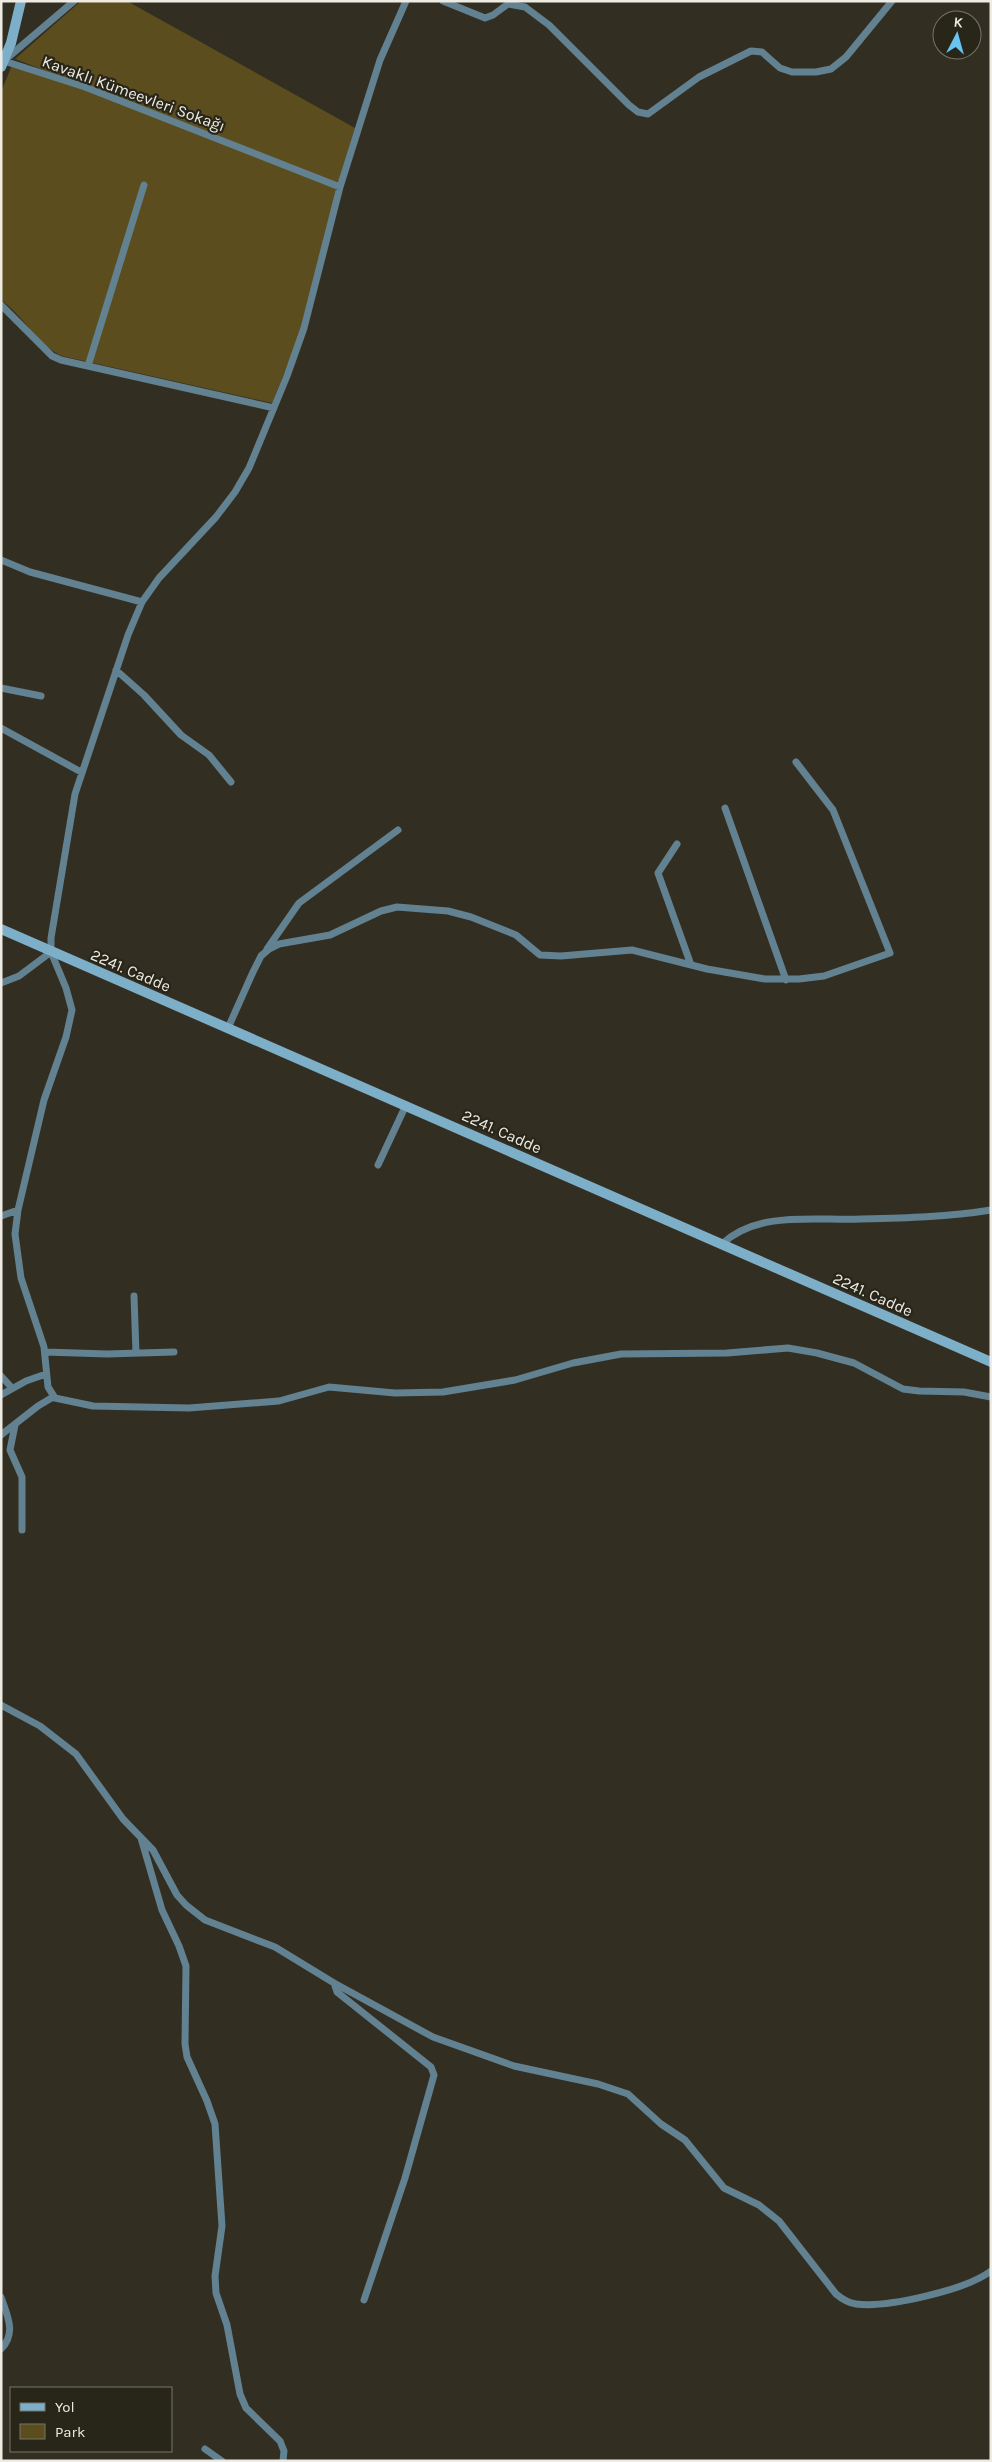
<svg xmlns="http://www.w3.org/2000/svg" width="992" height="2462" viewBox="0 0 992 2462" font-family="Karla,sans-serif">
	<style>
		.green { fill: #5b4d1d }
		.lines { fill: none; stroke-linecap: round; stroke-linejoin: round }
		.street { stroke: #628191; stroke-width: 7 }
		.secondary { stroke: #7dafc9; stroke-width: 10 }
		.labels { text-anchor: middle; stroke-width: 4.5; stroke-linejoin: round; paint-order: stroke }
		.street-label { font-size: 16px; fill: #eeebe4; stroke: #282519 }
	</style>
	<rect width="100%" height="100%" fill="#322e22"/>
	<!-- green -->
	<path class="green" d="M81 1H127L355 128 338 183 15 59Z
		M12 65 82 89 337 188 311 297 294 349 272 403 62 356C37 345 24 316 1 300V92Z"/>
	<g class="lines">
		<!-- street -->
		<path class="street" d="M406 1 380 60 340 187 304 328 287 376 249 468 235 492 216 517 159 578 142 602 128 635 75 794 51 938V952L66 988 72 1010 66 1037 44 1100 18 1210 15 1234 21 1278 44 1347 48 1387 55 1398 93 1406 189 1408 279 1401 329 1387 395 1393 443 1392 515 1380 573 1363 621 1354 727 1353 788 1348 817 1353 854 1363 903 1389 919 1391 964 1392 991 1397
			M443 1 485 18 493 15 508 4 525 7 549 25 629 105 638 112 648 114 699 77 751 51 762 52 780 68 792 72H816L831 69 846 57 892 1
			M6 59 74 1
			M4 61 85 87 340 187
			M1 305 52 356 61 360 274 408
			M88 366 144 185
			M1 560 30 572 142 602
			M116 670 144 695 181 735 209 755 231 782
			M1 688 41 696
			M1 728 81 772
			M725 808 786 980
			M677 844 658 873 691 965
			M267 949 299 903 398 830
			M1 983 19 976 51 952
			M228 1028 253 972 261 956 269 949 279 944 330 935 381 911 397 907 448 911 471 917 516 935 540 955 561 956 632 950 707 969 765 979H799L824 976 890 953 833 810 796 762
			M378 1165 406 1105
			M1 1216 18 1210
			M722 1244C758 1210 816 1221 861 1219 904 1218 948 1217 991 1210
			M134 1296 136 1353
			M45 1352 107 1354 174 1352
			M1 1376 12 1388
			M1 1395 26 1381 46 1374
			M15 1425 10 1450 22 1477V1530
			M1 1435 38 1406 53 1397
			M1 1705 40 1726 76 1754 123 1819 153 1850 177 1895 186 1905 205 1920 275 1947 334 1983 433 2037 514 2066 598 2084 628 2094 661 2124 685 2140 724 2188 759 2205 779 2221 836 2294C842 2299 848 2303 856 2304 887 2308 966 2290 991 2271
			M141 1838 162 1910 179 1946 186 1966 185 2044 187 2057 207 2101 215 2124 222 2226 215 2276 216 2293 227 2325 240 2394 246 2408 280 2441 284 2451 283 2461
			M334 1983 337 1992 431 2067 434 2075 405 2178 364 2300
			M1 2297C7 2315 17 2333 1 2349
			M205 2449 222 2461"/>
		<!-- secondary -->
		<path class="secondary" d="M1 67 11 43 21 1
			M1 929 991 1362"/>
	</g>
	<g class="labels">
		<!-- street labels -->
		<g class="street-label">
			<text transform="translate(134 93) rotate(20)" y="6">Kavaklı Kümeevleri Sokağı</text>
			<text transform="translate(131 970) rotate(23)" y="6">2241. Cadde</text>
			<text transform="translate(502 1131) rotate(24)" y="6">2241. Cadde</text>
			<text transform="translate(873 1294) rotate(24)" y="6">2241. Cadde</text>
		</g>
	</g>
	<!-- border -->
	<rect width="992" height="2462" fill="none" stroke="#eeebe4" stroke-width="5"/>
	<!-- legend -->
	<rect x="10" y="2387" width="162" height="65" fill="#282519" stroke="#77746a"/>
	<rect x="20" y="2403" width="25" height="8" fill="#7dafc9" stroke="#77746a"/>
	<text x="55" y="2412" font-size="15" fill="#eeebe4">Yol</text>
	<rect x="20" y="2424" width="25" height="15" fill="#5b4d1d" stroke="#77746a"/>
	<text x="55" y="2437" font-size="15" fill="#eeebe4">Park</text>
	<!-- north arrow -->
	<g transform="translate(957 35) rotate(6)"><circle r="24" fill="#282519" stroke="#77746a"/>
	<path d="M0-4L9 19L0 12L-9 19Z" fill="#68c4f0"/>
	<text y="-8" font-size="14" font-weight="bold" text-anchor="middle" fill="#eeebe4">K</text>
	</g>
</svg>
